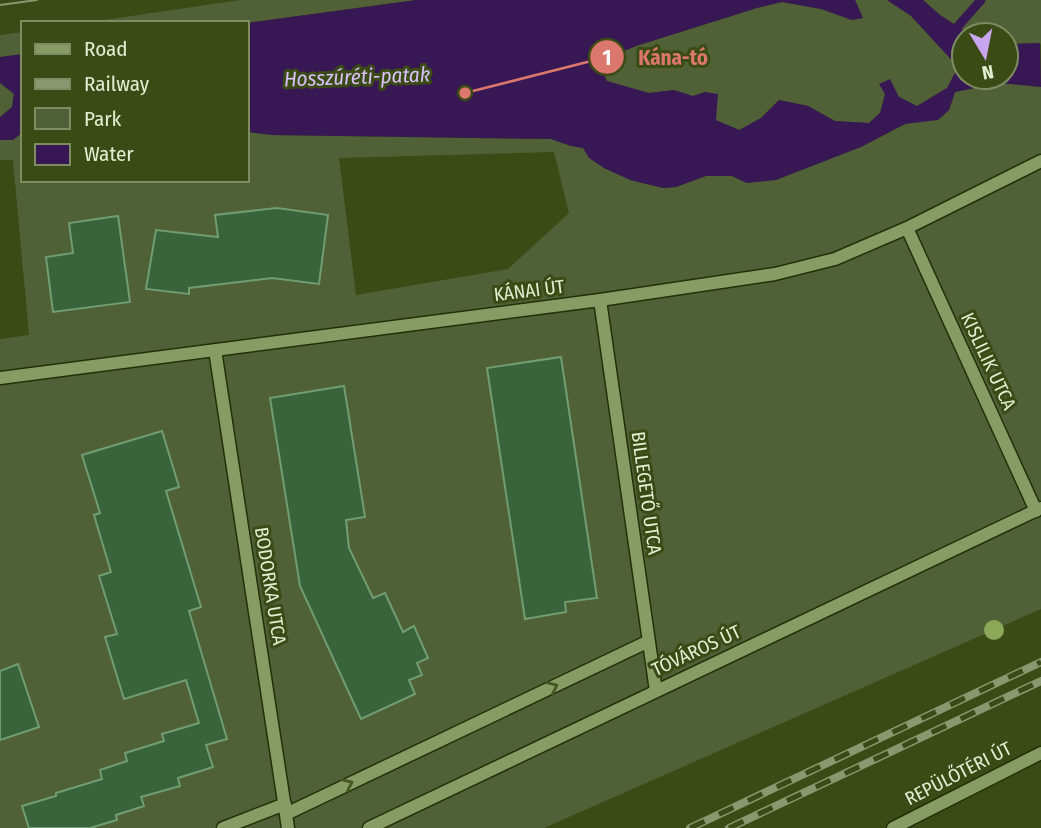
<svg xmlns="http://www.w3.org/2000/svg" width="1041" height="828" viewBox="0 0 1041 828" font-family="'Fira Sans Condensed',sans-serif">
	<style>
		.green { fill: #516137; fill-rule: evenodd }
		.water { fill: #381854 }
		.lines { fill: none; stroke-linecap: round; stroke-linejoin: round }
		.stream { stroke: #381854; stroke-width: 9 }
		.building { fill: #38633b; stroke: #709d72; stroke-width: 2 }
		.minor-casing { stroke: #233007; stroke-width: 15 }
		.minor { stroke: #879c65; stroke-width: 12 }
		.tram { stroke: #89986e; stroke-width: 2 }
		.rail-casing { stroke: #89986e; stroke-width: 8 }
		.rail { stroke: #3a4b16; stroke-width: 5; stroke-dasharray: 16; stroke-linecap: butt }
		.tree { fill: #8ba757 }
		.oneway { stroke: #465722 }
		.labels { text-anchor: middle; stroke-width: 6; stroke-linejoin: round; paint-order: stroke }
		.street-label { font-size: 19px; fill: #e2eed1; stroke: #3a4b16 }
		.water-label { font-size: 21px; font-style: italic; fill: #d9c0f8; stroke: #3a4b16 }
		.leader { fill: none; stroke: #db776c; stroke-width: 2.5 }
		.callout-dot { fill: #db776c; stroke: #3a4b16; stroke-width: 2.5 }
		.mark-label { font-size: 21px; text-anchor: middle; font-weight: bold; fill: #fff }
		.callout-label { font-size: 21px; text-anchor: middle; font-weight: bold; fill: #db776c; stroke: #3a4b16; stroke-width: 6; stroke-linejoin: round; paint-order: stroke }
	</style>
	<rect width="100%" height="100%" fill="#3a4b16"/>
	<!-- green -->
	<path class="green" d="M240 0H416L247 23H84Z
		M855 0H887L911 16 959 67 947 88 917 106 899 97 880 85 885 94 880 113 869 123 835 121 808 106 779 100 761 118 740 130 716 121 705 92 693 96 674 90 649 93 607 81 598 62 636 46 757 8 782 2 821 9 852 20 863 18Z
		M923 0H1041V45L1040 43 1006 44V35H971L940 15Z
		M23 32V54L0 57V35Z
		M0 83 14 93 12 107 0 117Z
		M1000 83 1041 87V609L544 828H0V339L29 335 13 160H0V140H13L23 132V180H247V132L272 135 551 139 571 146 583 148 604 168 642 183 663 188 676 187 706 176H732L747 183 861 147 905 124 949 110 955 92ZM554 152 569 213 508 269 356 295 339 158Z"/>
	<!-- water -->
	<path class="water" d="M416 0H855L863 18 852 20 821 9 782 2 757 8 636 46 598 62 607 81 649 93 674 90 693 96 705 92 718 94 716 120 739 130 761 118 779 100 808 106 835 121 869 123 880 113 885 94 879 84 890 79 899 97 917 106 947 88 958 67 911 16 887 0H923L940 15 971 35H964V77H1006V44L1040 43 1041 87 1000 83 955 92 949 110 938 120 905 124 861 147 776 180 747 183 732 176H706L676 187 663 188 630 180 604 168 589 158 583 148 571 146 551 139 272 135 247 132V23Z
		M23 54V132L13 140H0V117L12 107 14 94 0 83V57Z"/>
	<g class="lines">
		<!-- stream -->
		<path class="stream" d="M952 33 981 0"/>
	</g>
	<!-- building -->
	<path class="building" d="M277 208 328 215 319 284 272 278 189 288V294L146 289 156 230 218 237 215 215Z
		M118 216 130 302 53 312 46 257 73 253 69 223Z
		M561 357 597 598 565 602 566 612 525 619 487 368Z
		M344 386 365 517 346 520 349 548 373 598 385 593 403 632 414 626 428 658 417 663 422 675 409 680 415 694 361 719 300 586 270 398Z
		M162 431 179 487 166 491 201 607 189 611 227 739 206 745 213 767 178 778 180 786 141 797 144 806 116 815 117 820 90 828H29L22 806 56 796V793L102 779 100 770 127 761 125 753 164 741 162 734 199 723 186 680 124 699 105 637 117 634 99 576 111 572 94 515 100 513 82 455Z
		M18 664 39 727 0 740V671Z"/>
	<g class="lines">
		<!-- minor casing -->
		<g class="minor-casing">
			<path id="minor" d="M907 228 1036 511
				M600 300 656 691
				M215 350 288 828
				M0 378 600 300 775 274 835 259 907 228 1041 161
				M286 814 649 641
				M223 828 285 804
				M369 828 1041 508
				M893 828 1041 753"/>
		</g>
		<!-- minor -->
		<use href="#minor" class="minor"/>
		<!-- tram -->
		<path class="tram" d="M0 5 37 0"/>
		<!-- rail casing -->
		<g class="rail-casing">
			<path id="rail" d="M690 828 1041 662
				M729 828 1041 681"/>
		</g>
		<!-- rail -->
		<use href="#rail" class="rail"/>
	</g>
	<!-- trees -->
	<circle class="tree" cx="994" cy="630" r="10"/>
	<!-- one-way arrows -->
	<defs><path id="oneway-chevron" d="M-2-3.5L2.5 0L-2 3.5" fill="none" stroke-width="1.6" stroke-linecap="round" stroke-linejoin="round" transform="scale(1.75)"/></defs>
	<g class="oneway">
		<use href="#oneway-chevron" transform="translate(553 687) rotate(-25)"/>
		<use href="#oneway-chevron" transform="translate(348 784) rotate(-25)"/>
	</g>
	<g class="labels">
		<!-- street labels -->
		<g class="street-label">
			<text transform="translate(529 290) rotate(-7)" y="7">KÁNAI ÚT</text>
			<text transform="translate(989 361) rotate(65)" y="7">KISLILIK UTCA</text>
			<text transform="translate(647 493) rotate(82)" y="7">BILLEGETŐ UTCA</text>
			<text transform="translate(271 586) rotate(81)" y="7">BODORKA UTCA</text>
			<text transform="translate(696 650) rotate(-25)" y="7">TÓVÁROS ÚT</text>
			<text transform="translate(958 773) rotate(-27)" y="7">REPÜLŐTÉRI ÚT</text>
		</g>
		<!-- water labels -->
		<g class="water-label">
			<text transform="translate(357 77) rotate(-2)" y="7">Hosszúréti-patak</text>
		</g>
	</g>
	<!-- callouts -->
	<path class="leader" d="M465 93L607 57"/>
	<g class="callout-dot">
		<circle cx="465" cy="93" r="7"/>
		<circle cx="607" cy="57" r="18"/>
	</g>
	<g class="mark-label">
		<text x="607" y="65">1</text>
	</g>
	<g class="callout-label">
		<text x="673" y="65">Kána-tó</text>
	</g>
	<!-- legend -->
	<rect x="21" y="21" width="228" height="161" fill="#3a4b16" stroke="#7d8c61" stroke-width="2"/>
	<rect x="35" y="44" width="35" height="10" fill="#879c65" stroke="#7d8c61" stroke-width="2"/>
	<text x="84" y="56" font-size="21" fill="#e2eed1">Road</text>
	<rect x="35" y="79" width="35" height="10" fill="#89986e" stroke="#7d8c61" stroke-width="2"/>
	<text x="84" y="91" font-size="21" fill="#e2eed1">Railway</text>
	<rect x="35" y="108" width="35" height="21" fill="#516137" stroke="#7d8c61" stroke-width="2"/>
	<text x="84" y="126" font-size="21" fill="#e2eed1">Park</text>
	<rect x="35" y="144" width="35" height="21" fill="#381854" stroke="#7d8c61" stroke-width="2"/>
	<text x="84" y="161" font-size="21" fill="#e2eed1">Water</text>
	<!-- north arrow -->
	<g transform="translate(985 56) rotate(170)"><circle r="33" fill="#3a4b16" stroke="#7d8c61" stroke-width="2"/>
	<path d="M0-5L12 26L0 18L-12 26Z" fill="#c8a6ef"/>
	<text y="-10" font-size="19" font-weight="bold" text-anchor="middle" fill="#e2eed1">N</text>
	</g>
</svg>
